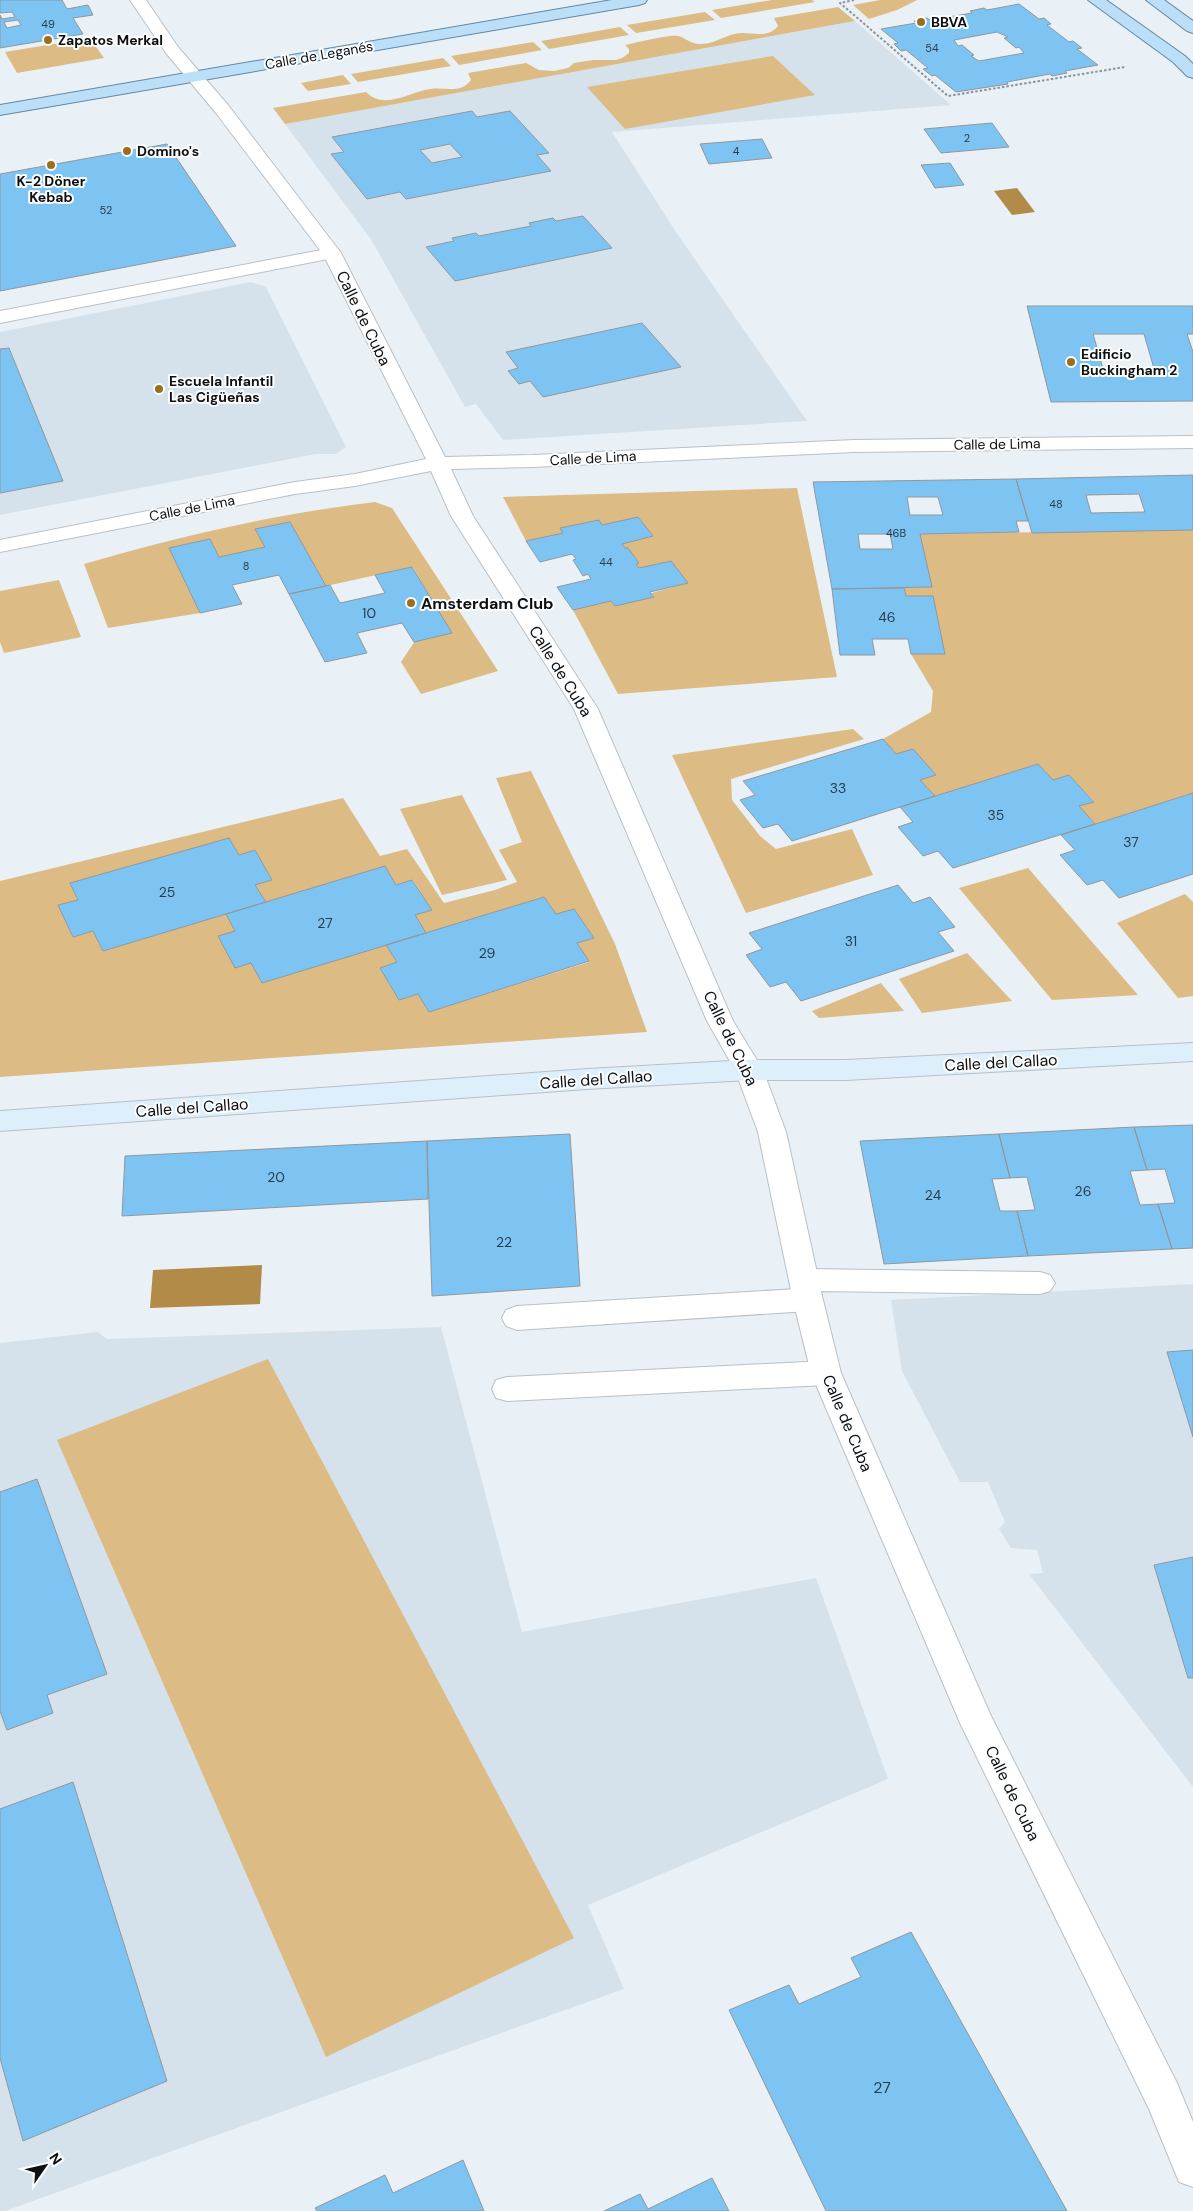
<svg xmlns="http://www.w3.org/2000/svg" width="1193" height="2211" viewBox="0 0 1193 2211" font-family="'DM Sans',sans-serif">
	<style>
		.built { fill: #d5e2ec }
		.green { fill: #dcbb85; fill-rule: evenodd }
		.water { fill: #b28b48 }
		.building { fill: #7ec4f3; stroke: #90979c; fill-rule: evenodd }
		.lines { fill: none; stroke-linecap: round; stroke-linejoin: round }
		.lane-casing { stroke: #b9c0c6; stroke-width: 2 }
		.street-casing { stroke: #b9c0c6; stroke-width: 2 }
		.secondary-casing { stroke: #b9c0c6; stroke-width: 2 }
		.primary-casing { stroke: #6188a4; stroke-width: 2 }
		.path { stroke: #8d9296; stroke-width: 2; stroke-dasharray: 2.5 2; stroke-linecap: butt }
		.lane { fill: #fff; fill-rule: evenodd }
		.street { fill: #fff; fill-rule: evenodd }
		.secondary { fill: #ddeffb; fill-rule: evenodd }
		.primary { fill: #bbdff8; fill-rule: evenodd }
		.poi-dot { fill: #996f1c; stroke: #fbfdfe; stroke-width: 2 }
		.labels { text-anchor: middle; stroke-width: 4; stroke-linejoin: round; paint-order: stroke }
		.far-number-label { font-size: 11px; fill: #293c4a }
		.far-poi-label { font-size: 14px; font-weight: bold; fill: #0d0f11; stroke: #fbfdfe; text-anchor: start }
		.far-street-label { font-size: 14px; fill: #0d0f11; stroke: #fbfdfe }
		.number-label { font-size: 14px; fill: #293c4a }
		.street-label { font-size: 16px; fill: #0d0f11; stroke: #fbfdfe }
		.poi-label { font-size: 16px; font-weight: bold; fill: #0d0f11; stroke: #fbfdfe; text-anchor: start }
		.near-number-label { font-size: 16px; fill: #293c4a }
	</style>
	<rect width="100%" height="100%" fill="#e9f1f6"/>
	<!-- built -->
	<path class="built" d="M855 21 951 105 612 132 676 232 807 421 503 440 476 404 465 407 372 241 285 124Z
		M251 282 266 287 346 447 336 454H316L0 515V332Z
		M1193 1284V1787L1029 1574 1043 1573 1037 1550 1011 1548 999 1529 1005 1522 988 1482H960L902 1371 891 1300Z
		M441 1327 522 1632 816 1578 888 1779 588 1905 624 1989 5 2211H0V1343L98 1332 107 1339Z"/>
	<!-- green -->
	<path class="green" d="M772 0H812L815 2 721 18 712 10Z
		M880 0H917L897 10 869 19 853 5Z
		M838 7 855 21 285 124 273 108 366 92C385 111 411 91 431 89 445 87 461 94 471 80L468 73 526 63 539 70 554 71 568 68 574 63 593 60H616L622 58 629 53V49L625 45C635 43 670 34 678 36 684 37 689 43 699 44 716 45 726 33 742 33 754 33 769 38 778 26L774 18Z
		M705 12 715 20 636 33 627 25Z
		M620 27 629 35 549 49 541 41Z
		M90 38 104 58 17 73 5 52Z
		M533 42 542 50 459 65 451 56Z
		M773 56 815 95 625 129 587 87Z
		M443 58 451 66 358 82 351 74Z
		M343 75 351 84 308 91 301 83Z
		M797 488 837 677 618 694 573 610 611 601 615 606 654 597 652 593 687 583 671 561 639 568 636 564 639 563 628 548H625L622 544 653 536 638 517 602 525 599 520 561 528 563 533 526 541 503 497Z
		M375 502 392 508 498 671 421 694 401 662 415 641 451 633 413 567 326 586 290 522 255 529 265 547 219 557 210 539 169 548 200 613 108 628 84 564C179 536 276 514 375 502Z
		M1193 530V793L1095 824 1079 806 1094 801 1069 775 1053 780 1038 764 935 796 920 780 936 775 896 754 883 739 931 712 933 691 911 654 945 653 933 596H906L904 588 932 587 920 534Z
		M59 580 81 637 4 653 0 642V591Z
		M853 729 864 739 731 779 732 800 760 836 776 849 852 829 873 875 746 913 672 755Z
		M531 771 615 944 647 1032 0 1077V881L343 798 380 856 407 849 444 903 495 890 517 882 499 850 522 842 496 778ZM229 838 239 855 255 850 272 880 255 885 266 902 385 867 396 885 413 880 432 910 415 915 426 933 544 897 556 914 574 909 594 938 577 943 589 962 429 1012 418 994 399 1000 380 968 397 962 386 945 262 983 226 914 103 951 93 931 73 937 59 906 78 900 71 883Z
		M462 795 507 880 442 895 400 809Z
		M1028 868 1138 995 1052 1000 959 888Z
		M1185 894 1193 902V996L1178 998 1117 923Z
		M967 953 1012 1001 922 1013 899 979Z
		M881 983 904 1011 819 1018 812 1011Z
		M268 1359 574 1938 326 2057 57 1440Z"/>
	<!-- water -->
	<path class="water" d="M1017 188 1035 212 1012 215 994 191Z
		M262 1265 260 1304 150 1308 153 1270Z"/>
	<!-- building -->
	<path class="building" d="M0 0H62L67 9 88 5 93 15 73 18 83 34 0 48V15L2 19 15 17 12 12 0 13ZM18 20 21 25 7 28 4 22Z
		M1019 4 1039 19 1044 18 1051 24 1047 25 1069 42 1073 41 1082 48 1077 49 1098 65 1065 71 1067 73 1052 76 1050 74 1007 82 1008 84 956 92 935 75 932 76 923 69 928 68 906 50 901 51 894 44 898 43 881 29 916 23 914 21 927 18 930 20 972 13 970 11 984 8 987 10ZM997 32 1008 37 1004 38 1016 48 1019 47 1024 53 979 61 971 56 974 55 962 45 958 46 954 40Z
		M472 111 477 117 510 111 549 153 537 155 551 171 406 199 400 192 367 199 331 154 344 152 332 137ZM450 144 462 157 432 163 420 150Z
		M992 123 1009 147 941 153 924 129Z
		M762 139 772 158 709 164 700 144Z
		M167 144 236 246 0 291V174Z
		M950 163 964 185 935 188 921 165Z
		M583 216 612 248 455 281 426 247 454 241 452 238 476 233 479 236 531 226 529 223 553 218 556 221Z
		M1027 306H1193V334H1187L1193 352V401L1051 402ZM1093 334H1144L1155 372H1104Z
		M642 323 681 367 543 397 530 381 519 384 508 371 518 368 506 352Z
		M9 348 63 481 0 493V349Z
		M1193 475V530L1032 533 1016 479ZM1139 494 1145 512 1091 513 1086 495Z
		M1016 479 1028 521H1016L1019 532 920 534 932 587 832 589 813 482ZM907 497H938L943 515H910ZM858 534H890L893 549H860Z
		M638 517 653 536 622 544 625 548H628L639 563 636 564 639 568 671 561 688 583 650 592 654 597 615 606 611 601 573 610 557 587 591 579 588 574 583 576 573 560 576 559 572 554 540 562 526 541 563 533 560 528 599 520 602 525Z
		M290 522 326 586 289 594 279 575 232 585 242 604 200 613 169 548 210 539 219 557 265 547 255 529Z
		M412 567 452 633 414 642 402 623 357 633 367 653 325 662 289 594 330 585 340 603 385 593 375 575Z
		M904 588 906 596H933L945 654H911L908 639H872L875 655H840L832 589Z
		M883 739 896 754 913 749 936 775 920 780 935 796 792 841 778 824 763 828 740 800 755 795 743 781Z
		M1038 764 1053 780 1069 775 1094 802 1079 806 1095 824 953 868 938 851 923 856 898 827 913 822 900 807Z
		M1193 793V874L1119 898 1103 880 1087 885 1060 855 1075 850 1061 835Z
		M229 838 239 855 255 850 272 880 255 885 266 902 103 951 93 931 73 937 58 905 78 900 70 883Z
		M385 866 396 885 412 880 432 910 415 915 426 933 262 983 251 963 235 968 218 936 235 931 226 914Z
		M898 885 913 903 930 897 955 927 938 932 954 951 801 1001 786 982 770 987 746 955 762 949 749 933Z
		M544 897 556 914 574 909 594 938 577 943 589 961 429 1012 418 994 399 1000 380 968 397 962 386 945Z
		M1193 1125V1248L1172 1249 1158 1204 1175 1203 1165 1169 1147 1170 1134 1127Z
		M1134 1127 1147 1170 1130 1171 1140 1205 1158 1204 1172 1249 1028 1256 1017 1211 1035 1210 1027 1177 1010 1178 999 1134Z
		M570 1134 580 1286 432 1296 427 1141Z
		M999 1134 1010 1178 992 1179 1000 1211H1017L1028 1256 884 1264 860 1141Z
		M427 1141 428 1199 122 1216 125 1156Z
		M1193 1350V1437L1167 1352Z
		M37 1479 107 1674 47 1695 53 1713 7 1730 0 1711V1492Z
		M1193 1557V1678H1188L1154 1565Z
		M73 1782 167 2081 23 2141 0 2058V1809Z
		M911 1932 1067 2211H826L729 2010 789 1985 799 2004 861 1977 851 1958Z
		M463 2160 484 2211H317L315 2208 385 2175 393 2193Z
		M712 2178 729 2211H604L640 2194 648 2209Z"/>
	<g class="lines">
		<!-- lane casing -->
		<g class="lane-casing">
			<path id="lane" d="M332 248 338 249 341 253 338 257 0 323V311Z
				M804 1269 1040 1272 1050 1275 1055 1283 1050 1291 1040 1294 817 1291 823 1300 818 1308 808 1311 517 1330 506 1326 502 1318 506 1310 517 1306 797 1289 794 1288 789 1280 794 1272Z
				M826 1361 837 1364 841 1373 837 1382 826 1385 507 1401 496 1398 492 1389 496 1380 507 1377Z"/>
		</g>
		<!-- street casing -->
		<g class="street-casing">
			<path id="street" d="M130 0H146L178 47 228 105 341 253 445 457 533 455 854 440 1193 436V448L854 452 533 467 451 469 473 516 598 709 733 1021 763 1070 786 1132 823 1300 841 1373 991 1716 1177 2083 1193 2122V2187L1179 2182 1149 2109 960 1723 811 1373 793 1300 758 1132 735 1070 707 1021 574 709 451 516 431 471 355 486 295 494 0 552V540L295 482 355 474 426 459 323 254 216 113 166 53Z"/>
		</g>
		<!-- secondary casing -->
		<g class="secondary-casing">
			<path id="secondary" d="M1193 1043V1061L846 1080H749L587 1089 0 1131V1111L587 1069 749 1060H846Z"/>
		</g>
		<!-- primary casing -->
		<g class="primary-casing">
			<path id="primary" d="M612 0H647L645 3 639 5 0 115V105Z
				M1088 0H1106L1185 56 1193 64V78L1187 76 1173 62Z
				M1146 0H1164L1193 21V33L1187 31Z"/>
		</g>
		<!-- path -->
		<path class="path" d="M854 0 840 3 948 96 1125 67"/>
		<!-- lane -->
		<use href="#lane" class="lane"/>
		<!-- street -->
		<use href="#street" class="street"/>
		<!-- secondary -->
		<use href="#secondary" class="secondary"/>
		<!-- primary -->
		<use href="#primary" class="primary"/>
	</g>
	<!-- markers -->
	<g class="poi-dot">
		<circle cx="921" cy="22" r="5"/>
		<circle cx="48" cy="40" r="5"/>
		<circle cx="127" cy="151" r="5"/>
		<circle cx="51" cy="165" r="5"/>
		<circle cx="1071" cy="362" r="5"/>
		<circle cx="159" cy="389" r="5"/>
		<circle cx="411" cy="603" r="5"/>
	</g>
	<g class="labels">
		<!-- far-number labels -->
		<g class="far-number-label">
			<text x="48" y="28">49</text>
			<text x="932" y="52">54</text>
			<text x="967" y="142">2</text>
			<text x="736" y="155">4</text>
			<text x="106" y="214">52</text>
			<text x="1056" y="508">48</text>
			<text x="896" y="537">46B</text>
			<text x="606" y="566">44</text>
			<text x="246" y="570">8</text>
		</g>
		<!-- far-poi labels -->
		<g class="far-poi-label">
			<text x="931" y="27">BBVA</text>
			<text x="58" y="45">Zapatos Merkal</text>
			<text x="137" y="156">Domino's</text>
			<text x="51" y="186" text-anchor="middle">K-2 Döner<tspan x="51" dy="16">Kebab</tspan></text>
			<text x="1081" y="359">Edificio<tspan x="1081" dy="16">Buckingham 2</tspan></text>
			<text x="169" y="386">Escuela Infantil<tspan x="169" dy="16">Las Cigüeñas</tspan></text>
		</g>
		<!-- far-street labels -->
		<g class="far-street-label">
			<text transform="translate(319 55) rotate(-10)" y="5">Calle de Leganés</text>
			<text transform="translate(997 444) rotate(-1)" y="5">Calle de Lima</text>
			<text transform="translate(593 458) rotate(-3)" y="5">Calle de Lima</text>
			<text transform="translate(192 508) rotate(-11)" y="5">Calle de Lima</text>
		</g>
		<!-- number labels -->
		<g class="number-label">
			<text x="369" y="618">10</text>
			<text x="887" y="622">46</text>
			<text x="838" y="793">33</text>
			<text x="996" y="820">35</text>
			<text x="1131" y="847">37</text>
			<text x="167" y="897">25</text>
			<text x="325" y="928">27</text>
			<text x="851" y="946">31</text>
			<text x="487" y="958">29</text>
			<text x="276" y="1182">20</text>
			<text x="1083" y="1196">26</text>
			<text x="933" y="1200">24</text>
			<text x="504" y="1247">22</text>
		</g>
		<!-- street labels -->
		<g class="street-label">
			<text transform="translate(364 318) rotate(64)" y="6">Calle de Cuba</text>
			<text transform="translate(561 671) rotate(58)" y="6">Calle de Cuba</text>
			<text transform="translate(731 1038) rotate(64)" y="6">Calle de Cuba</text>
			<text transform="translate(1001 1062) rotate(-3)" y="6">Calle del Callao</text>
			<text transform="translate(596 1079) rotate(-4)" y="6">Calle del Callao</text>
			<text transform="translate(192 1107) rotate(-4)" y="6">Calle del Callao</text>
			<text transform="translate(848 1423) rotate(67)" y="6">Calle de Cuba</text>
			<text transform="translate(1013 1793) rotate(64)" y="6">Calle de Cuba</text>
		</g>
		<!-- poi labels -->
		<g class="poi-label">
			<text x="421" y="609">Amsterdam Club</text>
		</g>
		<!-- near-number labels -->
		<g class="near-number-label">
			<text x="882" y="2093">27</text>
		</g>
	</g>
	<!-- north arrow -->
	<g transform="translate(45 2166) rotate(56)" stroke="#fbfdfe" stroke-width="4" paint-order="stroke">
	<path d="M0-4L9 19L0 12L-9 19Z" fill="#0d0f11"/>
	<text y="-8" font-size="14" font-weight="bold" text-anchor="middle" fill="#0d0f11">N</text>
	</g>
</svg>
